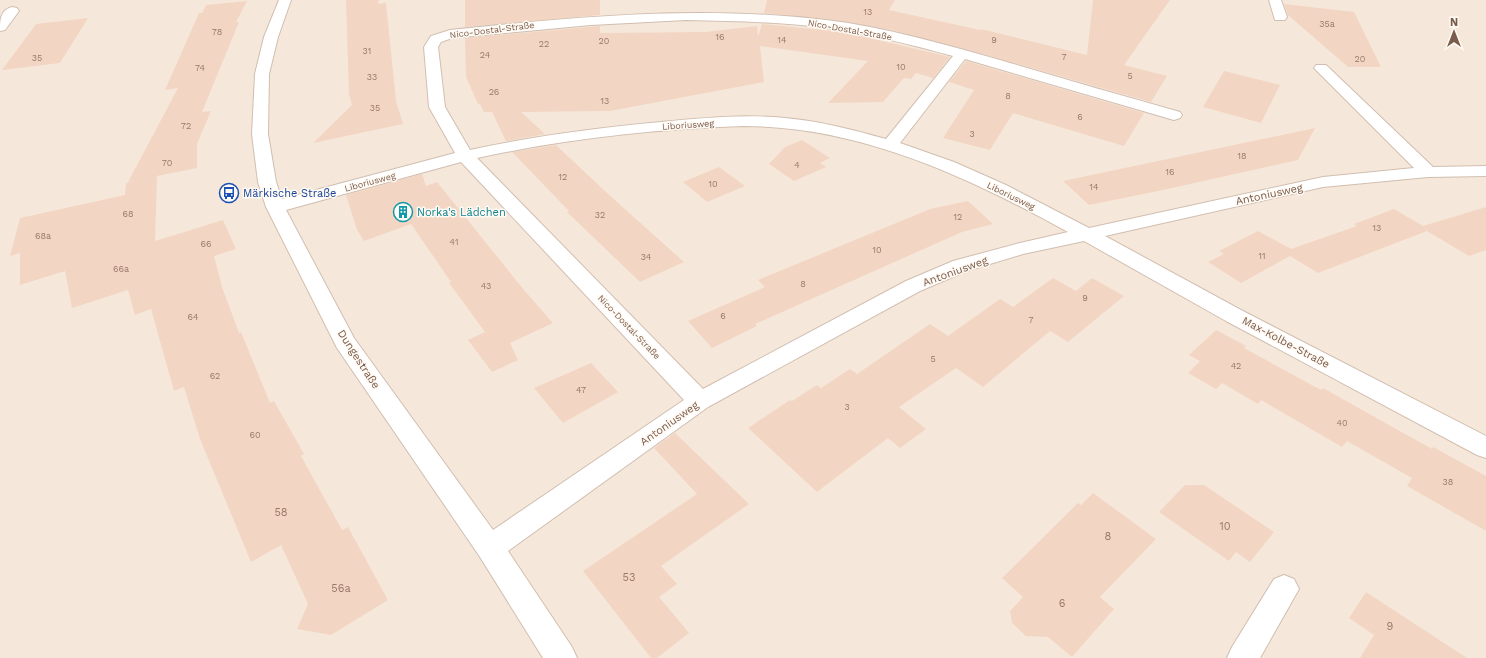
<svg xmlns="http://www.w3.org/2000/svg" width="1486" height="658" viewBox="0 0 1486 658" font-family="'Work Sans',sans-serif">
	<style>
		.residential { fill: #f5e8da }
		.building { fill: #f3d5c3 }
		.lines { fill: none; stroke-linecap: round; stroke-linejoin: round }
		.minor-casing { stroke: #d1beb0; stroke-width: 2 }
		.minor { fill: #fff; fill-rule: evenodd }
		.labels { text-anchor: middle; stroke-width: 3; stroke-linejoin: round; paint-order: stroke }
		.number-label { font-size: 9px; fill: #987a6a }
		.far-street-label { font-size: 9px; fill: #7a5c4d; stroke: #fffaf3 }
		.transit-label { font-size: 11px; fill: #164399; stroke: #fffaf3; text-anchor: start }
		.street-label { font-size: 11px; fill: #7a5c4d; stroke: #fffaf3 }
		.culture-label { font-size: 11px; fill: #0d838f; stroke: #fffaf3; text-anchor: start }
		.near-number-label { font-size: 11px; fill: #987a6a }
	</style>
	<rect width="100%" height="100%" fill="#fdf6ec"/>
	<!-- residential -->
	<path class="residential" d="M0 0H1486V658H0Z"/>
	<!-- building -->
	<path class="building" d="M346 0H379L378 4 386 3 396 101 403 124 313 143 352 105 349 94Z
		M465 0H600V15L465 27Z
		M767 0H895L889 10 980 30 981 29 1087 55 1093 0H1170L1124 65 1167 76 1151 102 979 53 892 30 826 19 764 13Z
		M247 1 236 22H239L202 112 211 111 197 144V168L157 176 155 241 223 220 236 249 214 256 222 287 239 333 241 332 270 403 274 401 304 454 301 456 342 530 348 527 388 600 331 635 297 629 308 604 281 545 251 562 200 439 184 387 174 391 151 309 135 315 128 290 72 308 65 271 20 285V253L10 256 20 218 125 195 126 183 134 181 128 182 178 88 165 90 199 13H202L206 5Z
		M1284 4 1354 12 1381 67H1348L1288 15Z
		M88 18 60 63 2 70 36 24Z
		M762 24 844 32 950 57 933 78 916 73 911 79 904 78 883 102 828 103 868 61 760 46 764 82 610 111 521 112 545 134 506 141 492 112H484L480 104H478L466 77 465 38 600 26V33L705 32 757 26 758 37Z
		M966 61 1144 113 1124 146 1013 113 990 150 943 138 974 90 949 82Z
		M1224 71 1280 85 1261 123 1203 107Z
		M1315 128 1298 160 1163 190 1089 205 1063 181Z
		M802 140 830 158 820 163 826 167 794 181 769 164 785 147Z
		M556 145 607 193 684 262 640 282 567 212 569 211 512 152Z
		M719 167 745 186 707 202 683 182Z
		M422 174 426 186 437 182 524 290 553 323 510 343 518 360 492 372 468 340 485 332 449 283 451 282 411 224 364 241 357 230 346 195Z
		M968 201 993 224 962 232 755 324 757 326 712 348 688 321 765 287 758 280 930 209Z
		M1486 207V250L1469 256 1427 231 1318 273 1290 256 1241 283 1208 262 1224 254 1219 251 1258 231 1291 249 1357 226 1354 224 1394 209 1423 226Z
		M1053 278 1076 291 1092 278 1124 296 1068 342 1050 331 983 387 956 368 899 407 926 429 900 448 888 438 817 492 748 428 790 400 792 401 817 385 821 388 850 369 857 374 930 324 948 336 1000 299 1013 307Z
		M1216 330 1246 346 1244 348 1321 390 1323 388 1432 449 1433 447 1486 476V531L1407 486 1412 478 1347 441 1342 447 1261 400 1258 404 1222 383 1216 389 1188 373 1200 361 1189 355Z
		M591 363 618 392 563 423 534 388Z
		M675 433 749 504 661 566 677 584 659 597 689 633 657 658H651L583 571 697 494 654 448Z
		M1185 485H1204L1274 532 1250 562 1236 552 1229 561 1159 512Z
		M1093 493 1156 539 1100 597 1114 609 1072 657 1048 637 1026 636 1012 623 1010 611 1023 597 1002 578 1078 503 1081 505Z
		M1366 592 1467 658H1360L1374 635 1349 618Z"/>
	<g class="lines">
		<!-- minor casing -->
		<g class="minor-casing">
			<path id="minor" d="M279 0H291L278 37 269 74 268 134 276 182 282 199 455 153 429 107 424 47 431 36 450 30C575 17 700 5 826 20 885 27 943 44 1000 60 1060 78 1120 95 1180 112L1182 115 1180 118 1174 120 965 59 900 143 954 162 1006 185 1089 228 1323 177 1414 168 1314 68 1316 65H1326L1433 167 1486 166V176L1428 177 1323 187 1105 236 1241 310 1486 436V458L1477 455 1226 321 1084 241 1023 254 967 271 920 291 708 407 508 551 572 647 577 658H543L480 557 337 348 266 207 258 182 252 134 255 74 264 37ZM686 20C734 21 781 22 828 28 871 34 912 45 953 56L886 139C853 130 820 121 785 118 744 114 703 118 661 122 597 128 533 136 470 150L445 107 438 47 441 42 452 38 591 25ZM743 126C860 126 968 177 1068 232L1020 243 953 261 906 281 703 389 477 158C564 139 654 129 743 126ZM461 162 684 400 493 530 354 338 286 210Z
				M1269 0H1281L1287 17 1285 20H1275Z
				M12 7 17 8 19 11 5 30 0 31C0 21 0 10 12 7Z
				M1284 575 1294 579 1299 589 1260 658H1227L1232 647 1274 579Z"/>
		</g>
		<!-- minor -->
		<use href="#minor" class="minor"/>
	</g>
	<!-- icons -->
	<defs>
		<g id="bus-ring" transform="scale(1)"><circle r="9.5" fill="#fffaf3" stroke="#1a4fb4" stroke-width="1.5"/><path d="M-5-6H5V4H4V6H2V4H-2V6H-4V4H-5ZM-3.5-4V0h7V-4ZM-3.5 1.2v1.5H-2V1.2ZM2 1.2v1.5H3.5V1.2Z" fill="#1a4fb4"/></g>
		<g id="building-ring" transform="scale(1)"><circle r="9.5" fill="#fffaf3" stroke="#0f9aa8" stroke-width="1.5"/><path d="M-4-6H4V6H1V3H-1V6H-4ZM-2.5-4.3h1.7v1.8h-1.7ZM.8-4.3h1.7v1.8H.8ZM-2.5-1h1.7V.8h-1.7ZM.8-1h1.7V.8H.8Z" fill="#0f9aa8"/></g>
	</defs>
	<g fill-rule="evenodd">
		<use href="#bus-ring" x="229" y="193"/>
		<use href="#building-ring" x="403" y="212"/>
	</g>
	<g class="labels">
		<!-- number labels -->
		<g class="number-label">
			<text x="868" y="15">13</text>
			<text x="1327" y="27">35a</text>
			<text x="217" y="35">78</text>
			<text x="720" y="40">16</text>
			<text x="782" y="43">14</text>
			<text x="994" y="43">9</text>
			<text x="604" y="44">20</text>
			<text x="544" y="47">22</text>
			<text x="367" y="54">31</text>
			<text x="485" y="58">24</text>
			<text x="1064" y="60">7</text>
			<text x="37" y="61">35</text>
			<text x="1360" y="62">20</text>
			<text x="901" y="70">10</text>
			<text x="200" y="71">74</text>
			<text x="1130" y="79">5</text>
			<text x="372" y="80">33</text>
			<text x="494" y="95">26</text>
			<text x="1008" y="99">8</text>
			<text x="605" y="104">13</text>
			<text x="375" y="111">35</text>
			<text x="1080" y="120">6</text>
			<text x="186" y="129">72</text>
			<text x="972" y="137">3</text>
			<text x="1242" y="159">18</text>
			<text x="167" y="166">70</text>
			<text x="797" y="168">4</text>
			<text x="1170" y="175">16</text>
			<text x="563" y="180">12</text>
			<text x="713" y="187">10</text>
			<text x="1094" y="190">14</text>
			<text x="128" y="217">68</text>
			<text x="600" y="218">32</text>
			<text x="958" y="220">12</text>
			<text x="1377" y="231">13</text>
			<text x="43" y="239">68a</text>
			<text x="454" y="245">41</text>
			<text x="206" y="247">66</text>
			<text x="877" y="253">10</text>
			<text x="1262" y="259">11</text>
			<text x="646" y="260">34</text>
			<text x="121" y="272">66a</text>
			<text x="803" y="287">8</text>
			<text x="486" y="289">43</text>
			<text x="1085" y="301">9</text>
			<text x="723" y="319">6</text>
			<text x="193" y="320">64</text>
			<text x="1031" y="323">7</text>
			<text x="933" y="362">5</text>
			<text x="1236" y="369">42</text>
			<text x="215" y="379">62</text>
			<text x="581" y="393">47</text>
			<text x="847" y="410">3</text>
			<text x="1342" y="426">40</text>
			<text x="255" y="438">60</text>
			<text x="1448" y="485">38</text>
		</g>
		<!-- far-street labels -->
		<g class="far-street-label">
			<text transform="translate(492 30) rotate(-7)" y="3">Nico-Dostal-Straße</text>
			<text transform="translate(850 30) rotate(10)" y="3">Nico-Dostal-Straße</text>
			<text transform="translate(688 125) rotate(-4)" y="3">Liboriusweg</text>
			<text transform="translate(370 182) rotate(-15)" y="3">Liboriusweg</text>
			<text transform="translate(1011 196) rotate(26)" y="3">Liboriusweg</text>
			<text transform="translate(629 327) rotate(46)" y="3">Nico-Dostal-Straße</text>
		</g>
		<!-- transit labels -->
		<g class="transit-label">
			<text x="243" y="197">Märkische Straße</text>
		</g>
		<!-- street labels -->
		<g class="street-label">
			<text transform="translate(1269 194) rotate(-12)" y="4">Antoniusweg</text>
			<text transform="translate(955 271) rotate(-20)" y="4">Antoniusweg</text>
			<text transform="translate(1286 342) rotate(28)" y="4">Max-Kolbe-Straße</text>
			<text transform="translate(359 359) rotate(57)" y="4">Dungestraße</text>
			<text transform="translate(669 423) rotate(-35)" y="4">Antoniusweg</text>
		</g>
		<!-- culture labels -->
		<g class="culture-label">
			<text x="417" y="216">Norka's Lädchen</text>
		</g>
		<!-- near-number labels -->
		<g class="near-number-label">
			<text x="281" y="516">58</text>
			<text x="1225" y="530">10</text>
			<text x="1108" y="540">8</text>
			<text x="629" y="581">53</text>
			<text x="341" y="592">56a</text>
			<text x="1062" y="607">6</text>
			<text x="1390" y="630">9</text>
		</g>
	</g>
	<!-- north arrow -->
	<g transform="translate(1454 32)" stroke="#fffaf3" stroke-width="3" paint-order="stroke">
	<path d="M0-3L7 15L0 10L-7 15Z" fill="#7a5c4d"/>
	<text y="-6" font-size="11" font-weight="bold" text-anchor="middle" fill="#7a5c4d">N</text>
	</g>
</svg>
